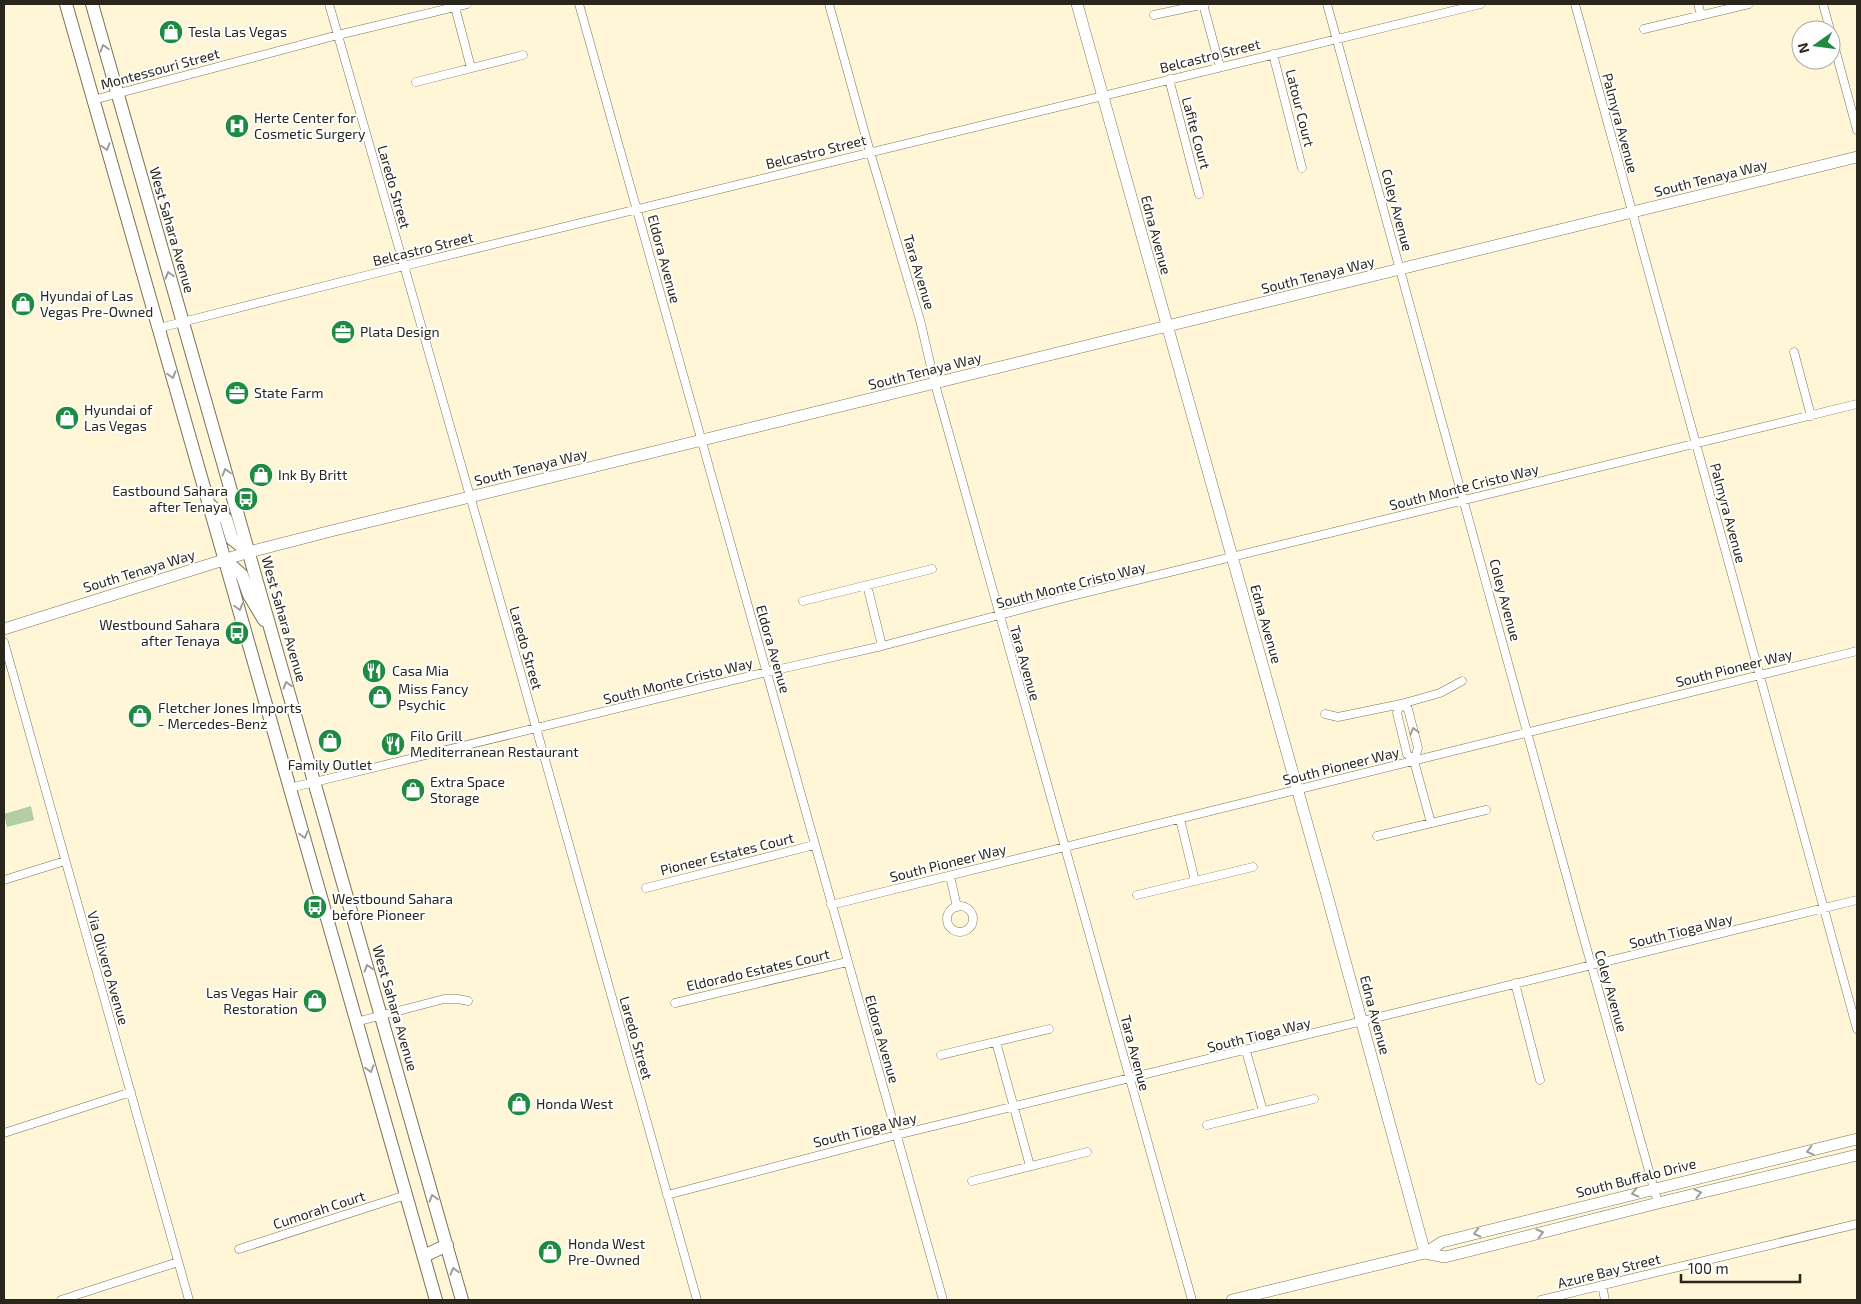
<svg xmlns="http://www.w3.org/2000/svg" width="1861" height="1304" viewBox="0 0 1861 1304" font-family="'Exo 2',sans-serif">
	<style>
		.green { fill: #b2cea2 }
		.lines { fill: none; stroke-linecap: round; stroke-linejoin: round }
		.street-casing { stroke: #7c7358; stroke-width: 9 }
		.secondary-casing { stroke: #7c7358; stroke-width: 12 }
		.primary-casing { stroke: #7c7358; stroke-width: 14 }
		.street { stroke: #fff; stroke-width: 8 }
		.secondary { stroke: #fff; stroke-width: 11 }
		.primary { stroke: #fff; stroke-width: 12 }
		.oneway { stroke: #9f9d98 }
		.labels { text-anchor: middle; stroke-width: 4; stroke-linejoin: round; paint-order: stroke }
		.poi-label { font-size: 14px; fill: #2a261b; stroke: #fff; text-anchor: start }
		.street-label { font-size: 14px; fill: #2a261b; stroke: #fff }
	</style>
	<rect width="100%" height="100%" fill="#fff5d7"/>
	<!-- green -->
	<path class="green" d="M31 806 34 820 7 827 4 814Z"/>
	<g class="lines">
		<!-- street casing -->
		<g class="street-casing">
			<path id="street" d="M329 4 519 667 697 1300
				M579 4 943 1300
				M829 4 870 152 920 320 935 384 1192 1300
				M1203 4 1220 67
				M1327 4 1574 903 1658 1203
				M1575 4 1857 1029
				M1698 4 1701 15
				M1823 4 1830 30
				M455 7 471 68
				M1154 15 1205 4
				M1644 29 1749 4
				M1831 34 1857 130
				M1273 54 1302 168
				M1169 79 1199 194
				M416 82 523 55
				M93 100 338 35 467 4
				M159 328 404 266 1481 4
				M1794 352 1811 416
				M867 585 882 646
				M803 601 932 569
				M4 642 189 1300
				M1325 714 1338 717 1401 704 1440 693 1462 681
				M1414 761 1418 748 1408 709 1401 704 1397 713 1407 754 1414 761 1431 823
				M290 788 767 672 882 646 1064 598 1857 404
				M1180 819 1195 881
				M1377 836 1486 810
				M950 876 957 907
				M4 880 65 861
				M646 888 814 845
				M1137 895 1253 867
				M831 905 1857 651
				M947 919a13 13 0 1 1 26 0a13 13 0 1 1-26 0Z
				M1515 983 1540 1080
				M675 1003 847 962
				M356 1022 444 999H458L468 1001
				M996 1042 1030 1166
				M1246 1051 1263 1111
				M941 1055 1049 1029
				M1207 1125 1314 1099
				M4 1133 131 1092
				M972 1181 1087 1152
				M667 1195 897 1135 1857 900
				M239 1249 406 1195
				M1602 1285 1605 1300
				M61 1300 178 1262
				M1541 1300 1857 1224"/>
		</g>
		<!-- secondary casing -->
		<g class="secondary-casing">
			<path id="secondary" d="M1077 4 1327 895 1425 1253
				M4 629 249 552 331 531C840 407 1349 283 1857 157
				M1425 1253 1445 1257 1658 1203 1857 1155
				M1232 1300 1425 1253 1442 1242 1857 1139"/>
		</g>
		<!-- primary casing -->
		<g class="primary-casing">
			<path id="primary" d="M66 4 436 1300
				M92 4 462 1300
				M209 504 226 519 232 539 249 552
				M226 561 242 575 249 595 264 620
				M424 1256 447 1245"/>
		</g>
		<!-- street -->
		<use href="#street" class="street"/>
		<!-- secondary -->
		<use href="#secondary" class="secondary"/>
		<!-- primary -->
		<use href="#primary" class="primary"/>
	</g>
	<!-- one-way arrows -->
	<defs><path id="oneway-chevron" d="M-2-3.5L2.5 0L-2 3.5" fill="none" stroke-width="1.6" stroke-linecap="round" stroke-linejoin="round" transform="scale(1.25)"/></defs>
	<g class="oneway">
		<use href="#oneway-chevron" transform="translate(104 48) rotate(-106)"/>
		<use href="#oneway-chevron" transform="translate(106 147) rotate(74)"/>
		<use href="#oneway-chevron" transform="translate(169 275) rotate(-106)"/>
		<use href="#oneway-chevron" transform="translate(172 375) rotate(74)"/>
		<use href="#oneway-chevron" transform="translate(226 472) rotate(-106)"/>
		<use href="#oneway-chevron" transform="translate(239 607) rotate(74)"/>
		<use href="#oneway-chevron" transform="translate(287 685) rotate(-106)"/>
		<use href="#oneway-chevron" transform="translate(1414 731) rotate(-106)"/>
		<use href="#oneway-chevron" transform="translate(304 835) rotate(74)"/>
		<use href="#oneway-chevron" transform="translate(368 968) rotate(-106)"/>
		<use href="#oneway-chevron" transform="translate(370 1069) rotate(74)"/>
		<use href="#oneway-chevron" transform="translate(1810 1151) rotate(166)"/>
		<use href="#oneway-chevron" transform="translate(1635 1193) rotate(166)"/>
		<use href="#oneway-chevron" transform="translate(1698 1193) rotate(-13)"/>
		<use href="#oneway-chevron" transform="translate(433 1198) rotate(-106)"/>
		<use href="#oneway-chevron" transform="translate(1477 1233) rotate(166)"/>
		<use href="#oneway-chevron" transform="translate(1540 1233) rotate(-14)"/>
		<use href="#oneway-chevron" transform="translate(454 1271) rotate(-106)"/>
	</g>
	<!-- icons -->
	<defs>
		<g id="shop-disc" transform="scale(1.25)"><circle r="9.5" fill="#1e8a42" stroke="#fff"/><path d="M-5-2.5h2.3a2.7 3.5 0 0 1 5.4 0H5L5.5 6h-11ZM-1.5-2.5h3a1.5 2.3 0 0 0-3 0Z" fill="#fff"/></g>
		<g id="hospital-disc" transform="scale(1.25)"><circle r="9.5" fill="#1e8a42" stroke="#fff"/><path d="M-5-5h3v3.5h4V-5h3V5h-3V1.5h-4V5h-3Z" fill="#fff"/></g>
		<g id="office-disc" transform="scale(1.25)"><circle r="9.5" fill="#1e8a42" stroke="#fff"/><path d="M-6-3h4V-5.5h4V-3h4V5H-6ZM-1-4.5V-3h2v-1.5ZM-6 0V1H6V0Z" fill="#fff"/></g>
		<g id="bus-disc" transform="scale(1.25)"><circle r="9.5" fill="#1e8a42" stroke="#fff"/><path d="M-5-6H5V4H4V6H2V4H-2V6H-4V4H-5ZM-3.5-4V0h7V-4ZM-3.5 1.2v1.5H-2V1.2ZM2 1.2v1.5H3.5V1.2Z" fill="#fff"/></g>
		<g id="restaurant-disc" transform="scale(1.25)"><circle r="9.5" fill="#1e8a42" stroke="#fff"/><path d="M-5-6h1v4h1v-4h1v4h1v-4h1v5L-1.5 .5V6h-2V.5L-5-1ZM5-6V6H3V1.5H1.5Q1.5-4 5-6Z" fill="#fff"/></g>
	</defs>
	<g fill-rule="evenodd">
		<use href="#shop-disc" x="171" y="32"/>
		<use href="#hospital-disc" x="237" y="126"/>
		<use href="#shop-disc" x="23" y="304"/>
		<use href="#office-disc" x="343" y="332"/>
		<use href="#office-disc" x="237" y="393"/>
		<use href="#shop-disc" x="67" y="418"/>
		<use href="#shop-disc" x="261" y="475"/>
		<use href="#bus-disc" x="246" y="499"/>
		<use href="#bus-disc" x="237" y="633"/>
		<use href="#restaurant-disc" x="374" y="671"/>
		<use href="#shop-disc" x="380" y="697"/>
		<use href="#shop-disc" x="140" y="716"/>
		<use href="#shop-disc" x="330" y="741"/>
		<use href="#restaurant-disc" x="393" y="744"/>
		<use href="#shop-disc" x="413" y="790"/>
		<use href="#bus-disc" x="315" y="907"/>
		<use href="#shop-disc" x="315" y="1001"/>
		<use href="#shop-disc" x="519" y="1104"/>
		<use href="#shop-disc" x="550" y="1252"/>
	</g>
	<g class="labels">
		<!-- poi labels -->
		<g class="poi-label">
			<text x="188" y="37">Tesla Las Vegas</text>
			<text x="254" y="123">Herte Center for<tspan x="254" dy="16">Cosmetic Surgery</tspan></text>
			<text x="40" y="301">Hyundai of Las<tspan x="40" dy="16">Vegas Pre-Owned</tspan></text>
			<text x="360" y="337">Plata Design</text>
			<text x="254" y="398">State Farm</text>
			<text x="84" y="415">Hyundai of<tspan x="84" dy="16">Las Vegas</tspan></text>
			<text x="278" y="480">Ink By Britt</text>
			<text x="228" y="496" text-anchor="end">Eastbound Sahara<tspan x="228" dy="16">after Tenaya</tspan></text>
			<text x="220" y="630" text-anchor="end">Westbound Sahara<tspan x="220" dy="16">after Tenaya</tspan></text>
			<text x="392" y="676">Casa Mia</text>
			<text x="398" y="694">Miss Fancy<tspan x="398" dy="16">Psychic</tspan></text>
			<text x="158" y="713">Fletcher Jones Imports<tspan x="158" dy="16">- Mercedes-Benz</tspan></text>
			<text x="410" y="741">Filo Grill<tspan x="410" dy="16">Mediterranean Restaurant</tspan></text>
			<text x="330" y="770" text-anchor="middle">Family Outlet</text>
			<text x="430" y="787">Extra Space<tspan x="430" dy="16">Storage</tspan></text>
			<text x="332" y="904">Westbound Sahara<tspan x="332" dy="16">before Pioneer</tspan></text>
			<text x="298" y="998" text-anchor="end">Las Vegas Hair<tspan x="298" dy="16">Restoration</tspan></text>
			<text x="536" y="1109">Honda West</text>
			<text x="568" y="1249">Honda West<tspan x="568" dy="16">Pre-Owned</tspan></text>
		</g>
		<!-- street labels -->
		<g class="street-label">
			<text transform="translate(1210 56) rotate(-14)" y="5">Belcastro Street</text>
			<text transform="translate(160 69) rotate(-15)" y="5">Montessouri Street</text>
			<text transform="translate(1300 108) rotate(76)" y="5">Latour Court</text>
			<text transform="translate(1620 123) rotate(75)" y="5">Palmyra Avenue</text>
			<text transform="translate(1196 133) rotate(75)" y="5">Lafite Court</text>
			<text transform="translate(816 152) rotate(-14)" y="5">Belcastro Street</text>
			<text transform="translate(1711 178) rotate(-14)" y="5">South Tenaya Way</text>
			<text transform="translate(394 187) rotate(74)" y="5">Laredo Street</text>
			<text transform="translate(1397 210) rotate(75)" y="5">Coley Avenue</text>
			<text transform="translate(172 230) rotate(74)" y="5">West Sahara Avenue</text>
			<text transform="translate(1156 235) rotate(75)" y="5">Edna Avenue</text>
			<text transform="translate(423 249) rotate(-14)" y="5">Belcastro Street</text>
			<text transform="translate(664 259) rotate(75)" y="5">Eldora Avenue</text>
			<text transform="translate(919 272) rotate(73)" y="5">Tara Avenue</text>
			<text transform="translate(1318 275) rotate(-14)" y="5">South Tenaya Way</text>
			<text transform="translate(925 371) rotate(-14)" y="5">South Tenaya Way</text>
			<text transform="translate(531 467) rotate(-14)" y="5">South Tenaya Way</text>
			<text transform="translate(1464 487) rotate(-14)" y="5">South Monte Cristo Way</text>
			<text transform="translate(1728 513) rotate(75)" y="5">Palmyra Avenue</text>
			<text transform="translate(139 571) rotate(-17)" y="5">South Tenaya Way</text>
			<text transform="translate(1071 585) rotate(-14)" y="5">South Monte Cristo Way</text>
			<text transform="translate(1505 600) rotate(75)" y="5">Coley Avenue</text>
			<text transform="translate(284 619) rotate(74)" y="5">West Sahara Avenue</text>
			<text transform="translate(1266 624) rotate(74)" y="5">Edna Avenue</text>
			<text transform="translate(526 648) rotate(74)" y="5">Laredo Street</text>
			<text transform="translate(773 649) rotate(74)" y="5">Eldora Avenue</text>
			<text transform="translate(1025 663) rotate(74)" y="5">Tara Avenue</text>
			<text transform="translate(1734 668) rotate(-14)" y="5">South Pioneer Way</text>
			<text transform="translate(678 681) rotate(-14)" y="5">South Monte Cristo Way</text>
			<text transform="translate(1341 766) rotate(-14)" y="5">South Pioneer Way</text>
			<text transform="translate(727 854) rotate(-14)" y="5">Pioneer Estates Court</text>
			<text transform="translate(948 863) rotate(-14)" y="5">South Pioneer Way</text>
			<text transform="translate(1681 931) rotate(-14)" y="5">South Tioga Way</text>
			<text transform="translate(108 968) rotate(74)" y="5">Via Olivero Avenue</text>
			<text transform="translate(758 970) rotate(-13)" y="5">Eldorado Estates Court</text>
			<text transform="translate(1611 991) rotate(74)" y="5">Coley Avenue</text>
			<text transform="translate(395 1008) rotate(74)" y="5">West Sahara Avenue</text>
			<text transform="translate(1375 1015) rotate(75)" y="5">Edna Avenue</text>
			<text transform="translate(1259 1035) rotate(-14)" y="5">South Tioga Way</text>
			<text transform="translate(636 1038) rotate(74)" y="5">Laredo Street</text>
			<text transform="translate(882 1039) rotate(74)" y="5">Eldora Avenue</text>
			<text transform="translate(1135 1053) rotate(75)" y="5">Tara Avenue</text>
			<text transform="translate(865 1130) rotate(-14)" y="5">South Tioga Way</text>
			<text transform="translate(1636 1178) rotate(-14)" y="5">South Buffalo Drive</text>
			<text transform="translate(319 1210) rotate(-18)" y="5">Cumorah Court</text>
			<text transform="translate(1609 1271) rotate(-14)" y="5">Azure Bay Street</text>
		</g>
	</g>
	<!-- border -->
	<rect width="1861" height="1304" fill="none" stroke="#2a261b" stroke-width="10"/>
	<!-- north arrow -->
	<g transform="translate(1816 45) rotate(256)"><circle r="24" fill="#ffffff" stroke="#aaa8a4"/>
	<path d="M0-4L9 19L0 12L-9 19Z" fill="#1e8a42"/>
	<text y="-8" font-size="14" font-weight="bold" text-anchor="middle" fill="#2a261b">N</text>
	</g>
	<!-- scale -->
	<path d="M1681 1274v8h119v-8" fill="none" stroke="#2a261b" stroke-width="2.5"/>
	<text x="1688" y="1274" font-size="15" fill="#2a261b" stroke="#ffffff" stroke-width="4" paint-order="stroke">100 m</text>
</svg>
